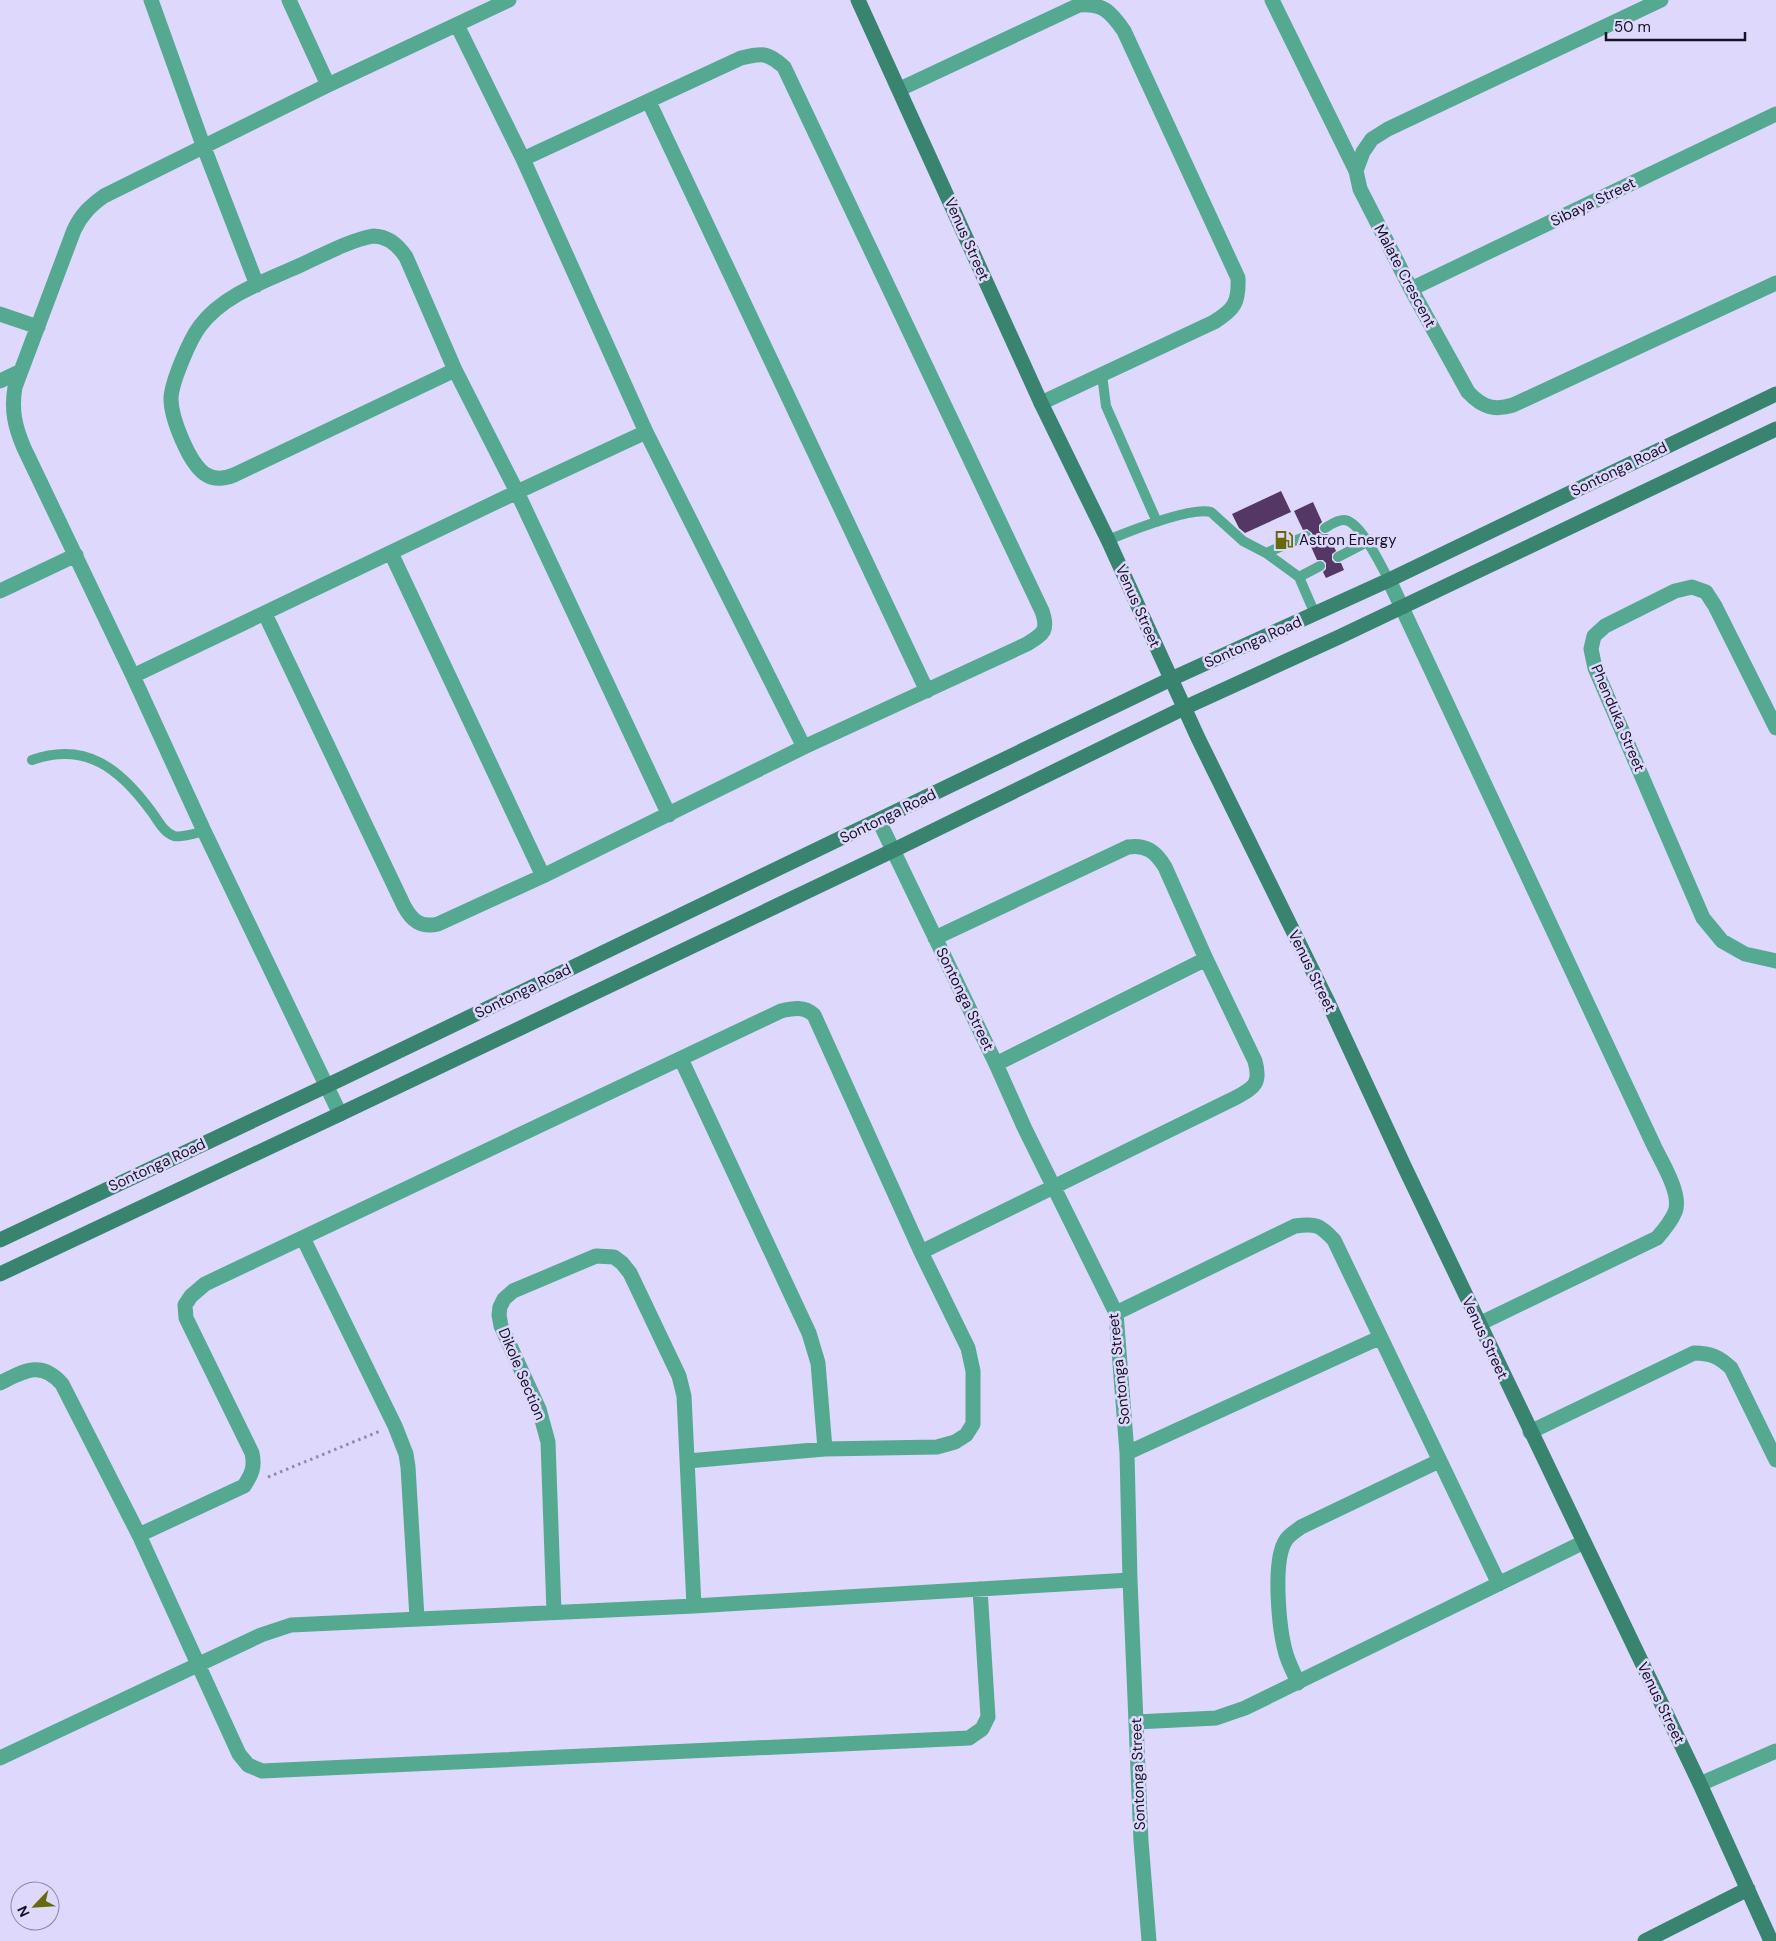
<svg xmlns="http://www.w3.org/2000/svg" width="1776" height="1941" viewBox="0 0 1776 1941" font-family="'DM Sans',sans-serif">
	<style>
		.building { fill: #543765 }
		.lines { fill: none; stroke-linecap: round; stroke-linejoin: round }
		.path { stroke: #8f8aa8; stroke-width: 3; stroke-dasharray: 2.5 4; stroke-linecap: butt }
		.lane { stroke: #55a990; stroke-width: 10 }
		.street { stroke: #55a990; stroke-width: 15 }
		.secondary { stroke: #39846f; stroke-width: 15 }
		.labels { text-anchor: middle; stroke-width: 5; stroke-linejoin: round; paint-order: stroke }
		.street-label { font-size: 15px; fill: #171227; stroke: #ddd8fc }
		.poi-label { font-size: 15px; fill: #171227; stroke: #ddd8fc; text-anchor: start }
	</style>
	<rect width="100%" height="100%" fill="#ddd8fc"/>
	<!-- building -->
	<path class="building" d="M1281 491 1291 512 1245 533 1239 528 1232 514Z
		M1313 502 1322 522 1319 525V531L1322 534H1328L1336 551 1332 554V560L1335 563H1341L1344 570 1326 578 1323 572 1326 569V563L1323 560H1317L1309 542 1313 537 1312 533 1307 529 1303 530 1294 511Z"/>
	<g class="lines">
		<!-- path -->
		<path class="path" d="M268 1477 380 1431"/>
		<!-- lane -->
		<path class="lane" d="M1102 375 1106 406 1157 522
			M1325 528C1330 525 1337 520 1344 520 1360 520 1381 566 1389 580
			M1108 540C1130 531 1190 507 1211 512L1243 541 1266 553 1299 577 1315 614
			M1266 553 1306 536
			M1338 557 1367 542
			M1299 577 1320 566
			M32 760C86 741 120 769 151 811 158 820 163 832 174 836 182 838 196 833 204 831"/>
		<!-- street -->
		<path class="street" d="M151 0 203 145 257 285
			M289 0 328 85
			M1272 0 1356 171
			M1661 0 1388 129 1372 139 1363 152 1356 171 1360 189 1411 289 1468 392C1482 407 1494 411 1513 405L1776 283
			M457 25 523 159 646 432 804 747
			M900 89 1079 5C1103 3 1111 12 1124 31L1238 278C1239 302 1235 309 1214 322L1041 403
			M649 102 927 691
			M373 236C388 236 398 245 406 257L455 370 234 475C224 479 214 480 205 474 189 463 171 418 171 399 171 383 190 339 200 326 224 294 268 280 303 264 325 254 348 241 373 236Z
			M1411 289 1776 114
			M0 314 38 327
			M455 370 517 492 669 815
			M0 381 21 371
			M391 553 543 876
			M1389 580 1655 1148C1663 1164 1682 1195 1675 1212 1671 1222 1664 1230 1657 1238L1479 1324
			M0 591 76 555
			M265 614 404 906C412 921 421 928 438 924L543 876 804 747 1027 644C1043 634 1049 631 1042 611L784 67C767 52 762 53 741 58L523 159
			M133 676 517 492 646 432
			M1776 728 1715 606 1706 592 1692 587 1675 591 1605 626 1594 636 1591 649 1595 668 1703 918 1722 941 1745 954 1776 961
			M879 821 996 1064 1025 1129 1116 1313 1127 1453 1130 1580 1141 1841 1149 1941
			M681 1059 809 1333 818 1363 825 1449
			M996 1064 1206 959
			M340 1114 204 831 133 676 24 448C15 427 11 410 15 387L74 230C81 215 90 206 104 196L328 85 509 0
			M303 1238 395 1426 406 1454 408 1467 417 1618
			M921 1252 1237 1097C1255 1087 1261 1083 1255 1061L1206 959 1165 867C1156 852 1146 844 1128 847L935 938
			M1116 1313 1295 1226C1316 1223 1320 1225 1334 1240L1499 1584
			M0 1383C24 1371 41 1360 62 1384L139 1535 239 1754 248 1765 262 1771 969 1738 982 1729 988 1717 980 1589
			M1530 1432 1694 1353C1711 1353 1719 1357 1731 1368L1776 1460
			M1127 1453 1379 1338
			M139 1535 244 1486C252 1474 255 1467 252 1453L186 1318 185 1305 191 1296 205 1284 781 1011C793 1008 804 1006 814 1015L921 1252 968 1348 973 1371V1424L966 1435 955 1442 937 1447 825 1449 688 1461
			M554 1612 548 1442 539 1409 501 1326 499 1315 500 1307 504 1299 513 1291 596 1256 614 1257 622 1263 630 1273 679 1376 684 1396 694 1606
			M1298 1683C1294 1673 1289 1664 1286 1654 1279 1630 1272 1560 1286 1540 1289 1535 1296 1531 1301 1527L1439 1461
			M1136 1722 1216 1718 1245 1708 1584 1542
			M0 1758 261 1635 291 1625 694 1606 1130 1580
			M1700 1784 1776 1751"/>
		<!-- secondary -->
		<path class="secondary" d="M858 0 1041 403 1108 540 1198 738 1327 1000 1405 1168 1700 1784 1771 1941
			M0 1240 343 1078 1171 679 1389 580 1776 394
			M0 1274 340 1114 894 850 1184 708 1339 637 1776 429
			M1645 1941 1748 1889"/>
	</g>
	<!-- icons -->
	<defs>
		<g id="fuel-bare" transform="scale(1.5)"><path d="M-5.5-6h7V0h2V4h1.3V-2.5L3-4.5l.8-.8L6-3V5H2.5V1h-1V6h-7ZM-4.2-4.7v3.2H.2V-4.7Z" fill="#666a0a" stroke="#ddd8fc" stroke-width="2.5" paint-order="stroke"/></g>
	</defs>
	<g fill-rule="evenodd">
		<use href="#fuel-bare" x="1284" y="540"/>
	</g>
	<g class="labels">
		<!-- street labels -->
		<g class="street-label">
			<text transform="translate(1593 202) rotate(-26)" y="5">Sibaya Street</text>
			<text transform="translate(967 239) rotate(66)" y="5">Venus Street</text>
			<text transform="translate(1405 276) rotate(62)" y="5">Malate Crescent</text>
			<text transform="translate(1619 469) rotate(-26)" y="5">Sontonga Road</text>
			<text transform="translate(1138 606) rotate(66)" y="5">Venus Street</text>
			<text transform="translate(1253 642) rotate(-24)" y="5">Sontonga Road</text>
			<text transform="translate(1618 718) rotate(67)" y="5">Phenduka Street</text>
			<text transform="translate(888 816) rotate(-26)" y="5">Sontonga Road</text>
			<text transform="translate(1312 971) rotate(64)" y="5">Venus Street</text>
			<text transform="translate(523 991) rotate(-26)" y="5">Sontonga Road</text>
			<text transform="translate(965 999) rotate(64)" y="5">Sontonga Street</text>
			<text transform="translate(157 1165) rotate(-25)" y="5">Sontonga Road</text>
			<text transform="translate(1485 1338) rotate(65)" y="5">Venus Street</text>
			<text transform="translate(1119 1369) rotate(-96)" y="5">Sontonga Street</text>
			<text transform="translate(522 1374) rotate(67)" y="5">Dikole Section</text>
			<text transform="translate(1661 1703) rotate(64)" y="5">Venus Street</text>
			<text transform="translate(1138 1774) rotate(-92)" y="5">Sontonga Street</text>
		</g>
		<!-- poi labels -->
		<g class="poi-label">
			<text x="1299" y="545">Astron Energy</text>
		</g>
	</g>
	<!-- north arrow -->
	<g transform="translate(35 1906) rotate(245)"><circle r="24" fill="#ddd8fc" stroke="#8e89a7"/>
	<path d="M0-4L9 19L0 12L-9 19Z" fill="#666a0a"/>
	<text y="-8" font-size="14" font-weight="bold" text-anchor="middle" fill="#171227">N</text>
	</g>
	<!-- scale -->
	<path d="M1606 32v8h139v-8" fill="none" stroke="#171227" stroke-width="2.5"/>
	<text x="1614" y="32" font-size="15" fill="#171227" stroke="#ddd8fc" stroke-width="4" paint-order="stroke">50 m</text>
</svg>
